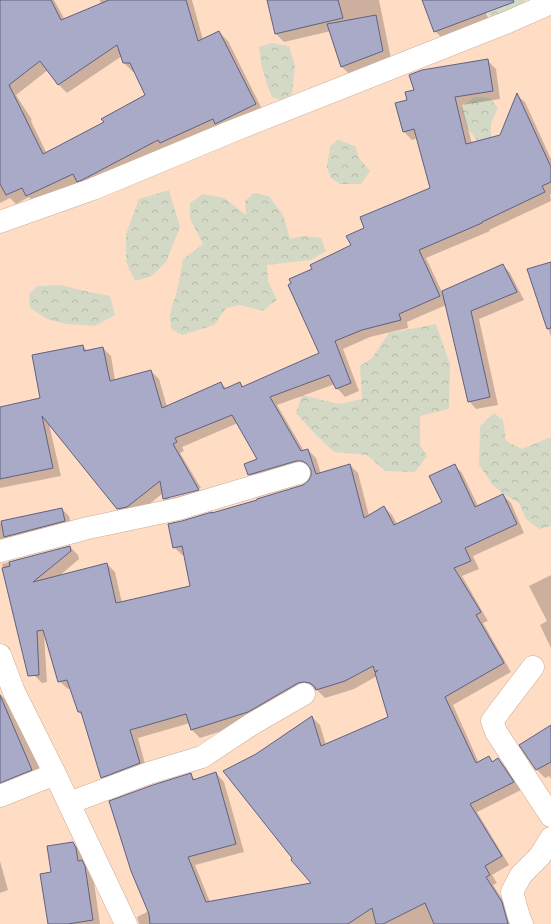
<svg xmlns="http://www.w3.org/2000/svg" width="551" height="924" viewBox="0 0 551 924" font-family="Lato,sans-serif">
	<style>
		.forest { fill: url(#forest-crowns) }
		.shadow { fill: #0003; fill-rule: evenodd }
		.building { fill: #a9aac8; stroke: #606180; fill-rule: evenodd }
		.lines { fill: none; stroke-linecap: round; stroke-linejoin: round }
		.minor-casing { stroke: #cbab93; stroke-width: 23 }
		.minor { stroke: #fff; stroke-width: 22 }
	</style>
	<defs>
		<pattern id="forest-crowns" width="20" height="18" patternUnits="userSpaceOnUse"><rect width="20" height="18" fill="#d3d9c5"/><path d="M2 6a3 3 0 1 1 6 0M12 15a3 3 0 1 1 6 0" fill="none" stroke="#b6baa9"/></pattern>
	</defs>
	<rect width="100%" height="100%" fill="#ffddc5"/>
	<!-- forest -->
	<path class="forest" d="M483 0H525L522 8 493 17 488 14 482 3Z
		M272 43 289 46 295 65 292 94 280 100 272 97 267 85 261 64 259 47Z
		M475 97 490 98 498 108 491 123V138L483 147 467 128 461 107Z
		M338 140 355 146 359 158 370 171 361 184H340L331 178 327 167 330 146Z
		M169 190 180 227 166 262 152 276 135 281 126 262V234L139 199Z
		M254 193 269 196 283 215 290 239 302 236 321 238 326 251 311 260 267 265 268 281 277 300 262 311 240 305 226 308 214 325 182 335 172 330C167 312 173 307 177 290 180 280 181 269 183 259L203 244 190 219V203L203 194 224 198 246 215 245 201Z
		M61 285 80 290 110 296 115 315 95 326 67 324 47 319 30 308 29 294 37 286Z
		M436 324 450 364 449 409 420 416V445L427 456 415 472 385 471 367 455 334 452 315 434 296 413 302 395 339 404 362 399 360 366 372 358 389 333Z
		M494 413 503 420 506 441 522 449 551 437V526L539 529 526 519 519 503 503 494 493 485 479 465 480 426Z"/>
	<!-- shadow -->
	<path class="shadow" d="M0 0H54L65 20 101 5 100 0H192L203 40 219 32 228 41 264 113 36 204 29 197 16 204 10 198 0 203ZM122 56 124 63 133 72 135 71 147 95 105 123 47 154 31 121 32 120 16 95 48 70 58 84 67 93Z
		M268 0H379L391 59 349 74 341 66 331 31 284 42 276 34Z
		M423 0H491L484 8 490 23 444 40 435 31Z
		M487 60 496 69 500 99 462 105 472 144 501 136 517 95 525 102 551 159V194H550L551 201 489 230 490 231 426 258 442 292 503 265 510 273 524 300 479 319 498 405 476 409 469 401 446 305 407 322 408 328 370 337 343 349 359 391 345 397 337 388 335 384 277 405 304 451 308 450 316 458 321 474 350 465 358 473 369 516 384 507 392 515 397 524 443 503 454 465 462 473 478 506 503 495 511 503 524 533 473 556 479 569 462 576 488 621 483 623 511 672 453 705 479 763 489 758 493 762 498 759 506 767 521 790 477 812 509 865 492 875 497 883 493 885 510 911 513 924H139L137 917 149 911 190 775 196 780 216 773 224 782 244 852 195 865 210 902 313 884 294 858 257 755 312 717 320 725 326 745 389 718 377 676 354 689 325 698 317 690 313 689 256 720 200 738 192 730 190 723 138 738 147 771 110 785 102 777 83 716 79 712 71 688 68 689 59 681 44 634 47 682 42 683 34 675 11 608 12 607 2 564 70 547 78 555 79 559 58 577 107 564 115 572 122 603 191 587 185 555H182L174 547 212 514 303 486 309 482 312 477V469H304L257 483 249 474 259 459 238 423 182 447 184 451 180 453 201 488 169 497V499L202 490 206 498 172 507 164 499 163 493 136 515 126 517 118 509 49 424 61 476 0 488V408L41 399 82 346 88 351 103 348 111 356 115 380 151 371 159 379 167 407 221 383 227 389 240 383 244 387 320 354 313 270 352 246 365 229 431 189 418 138 412 140 404 132 408 100Z
		M551 263V337L528 270Z
		M62 509 69 516 72 529 0 543V523Z
		M551 575V648L540 625 547 621 529 586Z
		M0 694 7 701 14 718 19 722 45 776 0 795Z
		M551 726V779L549 776 545 778 537 770Z
		M73 843 81 851 84 857 85 865 90 869 93 875 100 924H49L52 873Z
		M0 861 8 890 0 893Z"/>
	<!-- building -->
	<path class="building" d="M0 0H51L61 20 109 0H186L198 41 219 31 256 104 215 124 213 119 160 143 158 140 82 180 77 182 73 174 26 196 22 188 6 195 0 184ZM117 45 123 63H130L145 95 101 119 104 122 43 154 9 85 40 61 58 85Z
		M267 0H338L343 18 275 34Z
		M422 0H513L514 2 434 32Z
		M376 15 383 51 341 67 327 24Z
		M488 59 493 91 455 97 466 144 500 135 517 93 551 167V182L542 186 545 192 482 222V223L419 250 440 296 399 314 401 320 362 330 335 341 351 383 336 389 329 375 270 397 301 451 308 449 316 474 350 464 364 518 384 506 394 525 442 502 429 476 455 464 475 507 503 494 517 524 465 548 471 561 454 568 481 612 476 615 504 663 445 697 476 763 489 756 492 762 498 758 514 782 470 804 502 856 485 866 490 875 486 877 502 902 508 924H434L425 903 383 924H376L372 908 348 924H150L149 914 131 871 109 801 153 785 191 773 193 780 216 772 236 844 188 857 206 902 311 883 291 860 292 858 223 771 256 754 312 716 321 746 388 717 375 673 378 670 375 672 373 666 345 681 316 690 315 687 310 683 304 682 298 683 248 712 191 730 186 714 130 730 140 763 101 778 81 712H78L67 680 58 682 43 630 37 631 39 675 28 676 2 568 10 566 9 562 70 546 71 551 33 582 107 563 116 603 190 586 182 546 173 548 168 524 182 521 212 512V513L257 500V499L303 485 308 481 311 476V470L307 464 302 461H296L248 475 244 464 257 459 232 415 175 438 177 442 173 444 199 490 163 499 160 481 127 507 117 509 42 416 53 468 0 479V407L40 398 32 355 83 345 84 351 103 347 110 381 151 370 162 408 221 382 224 389 240 382 242 387 319 353 288 285 291 283 289 279 312 269 310 265 351 245 346 236 364 228 360 217 430 188 414 129 403 132 395 103 407 100 405 92 414 90 409 75 422 70Z
		M551 262V328L547 329 527 269Z
		M503 264 517 292 471 311 490 397 468 402 442 291Z
		M62 508 65 521 4 537 1 521Z
		M0 695 32 770 0 783Z
		M551 725V762L536 770 519 745Z
		M73 842 76 848 78 861 82 860 85 866 93 920 68 924H48L40 874 51 872 47 846Z"/>
	<g class="lines">
		<!-- minor casing -->
		<g class="minor-casing">
			<path id="minor" d="M0 222 93 189 230 132 508 22 551 3
				M0 551 88 528 178 509 299 473
				M0 655 14 692 55 774 126 924
				M533 667 492 721 496 732 551 816
				M0 796 55 774
				M69 803 149 773 202 757 252 724 304 694
				M522 924 519 917 512 892 521 875 540 856 551 838"/>
		</g>
		<!-- minor -->
		<use href="#minor" class="minor"/>
	</g>
</svg>
